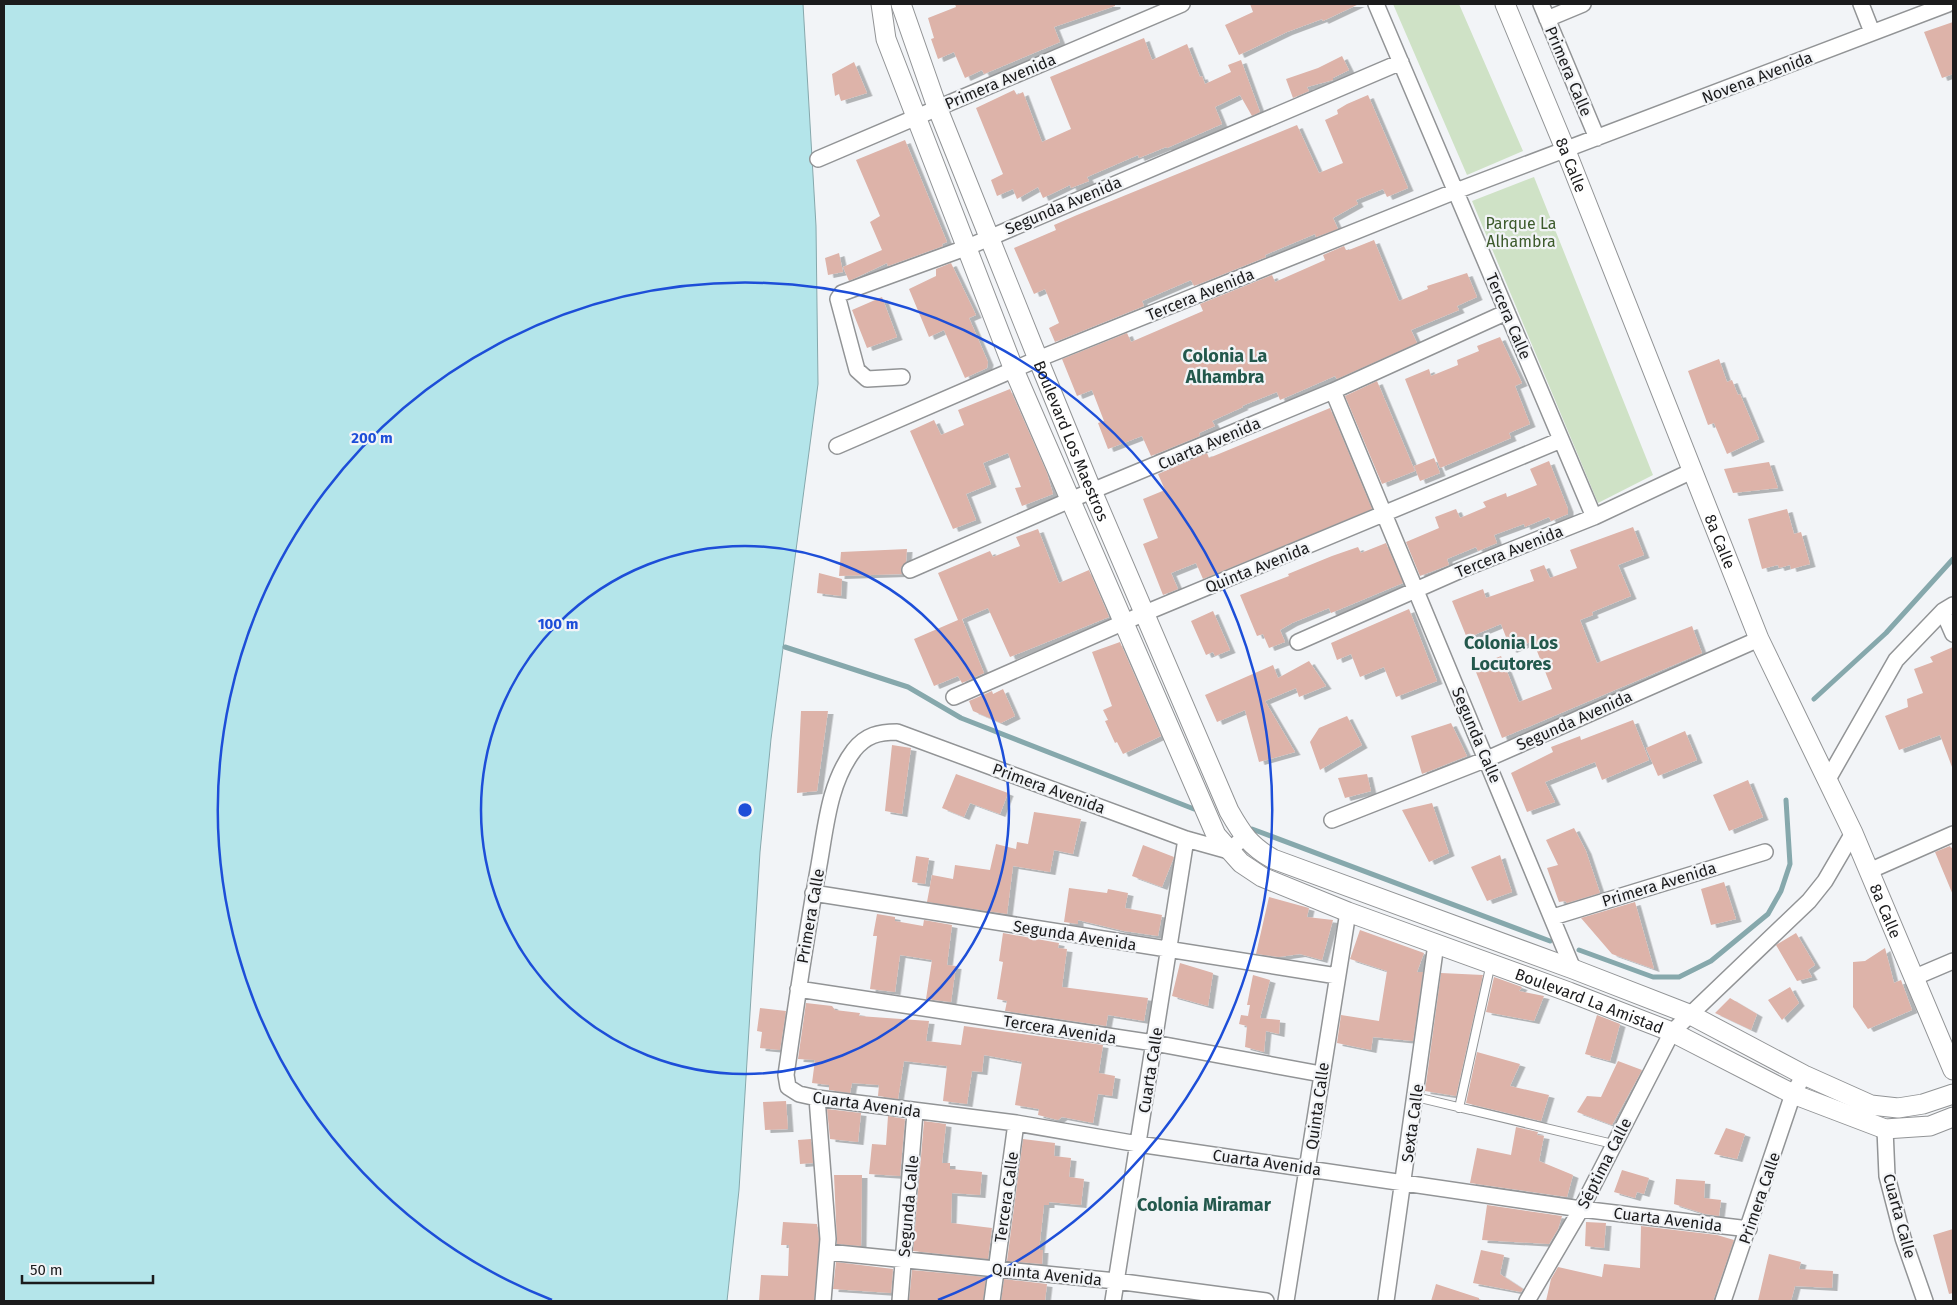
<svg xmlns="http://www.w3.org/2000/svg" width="1957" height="1305" viewBox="0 0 1957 1305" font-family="'Fira Sans',sans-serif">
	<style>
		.green { fill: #cfe2c6 }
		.water { fill: #b4e5ea; stroke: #86a8ac }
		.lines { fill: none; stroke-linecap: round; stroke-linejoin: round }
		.stream { stroke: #86a8ac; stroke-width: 5 }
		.building { fill: #ddb3a9; filter: url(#shadow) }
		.service-casing { stroke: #929496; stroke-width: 10 }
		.minor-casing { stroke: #929496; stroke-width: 18 }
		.tertiary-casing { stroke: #929496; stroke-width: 21 }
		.service { stroke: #fff; stroke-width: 8 }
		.minor { stroke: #fff; stroke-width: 15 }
		.tertiary { stroke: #fff; stroke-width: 19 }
		.ring { fill: none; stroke: #1d4ed8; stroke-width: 2.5 }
		.labels { text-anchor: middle; stroke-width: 4.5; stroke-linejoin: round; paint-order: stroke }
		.street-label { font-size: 16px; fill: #1b1b1c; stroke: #f2f4f7 }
		.park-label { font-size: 16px; fill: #3c5a2b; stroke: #f2f4f7 }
		.neighbourhood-label { font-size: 18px; font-weight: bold; fill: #23584c; stroke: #f2f4f7 }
		.centre { fill: #1d4ed8; stroke: #f2f4f7; stroke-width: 2.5 }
		.ring-label { font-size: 15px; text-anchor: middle; font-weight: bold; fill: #1d4ed8; stroke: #f2f4f7; stroke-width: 4.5; stroke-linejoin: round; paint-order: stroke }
	</style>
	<defs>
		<filter id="shadow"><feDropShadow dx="5.5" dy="3" stdDeviation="0" flood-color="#0004"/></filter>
	</defs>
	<rect width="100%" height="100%" fill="#f2f4f7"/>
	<!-- green -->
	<path class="green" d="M1393 4H1459L1523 151 1467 175Z
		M1534 177 1653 475 1598 503 1472 201Z"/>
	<!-- water -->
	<path class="water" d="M4 4H803L816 226 818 384 771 739 760 852 739 1190 727 1301H4Z"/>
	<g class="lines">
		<!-- stream -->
		<path class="stream" d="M785 647 908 687 961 718 1194 809
			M1814 699 1886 633 1953 559
			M1252 829 1550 941
			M1579 950 1653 977H1679L1711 961 1768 914 1781 891 1790 864 1786 800"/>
	</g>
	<!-- building -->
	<path class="building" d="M955 4H1115V6L1054 27 1060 42 984 74 982 70 965 78 954 52 938 59 931 39 934 38 928 18 956 7Z
		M1250 4H1359L1323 21 1322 19 1287 32 1239 55 1225 25 1253 12Z
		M1953 22V74L1942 78 1924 32Z
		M1144 38 1152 60 1187 44 1200 77 1202 76 1205 84 1231 72 1228 65 1241 60 1260 112 1252 116 1240 95 1215 107 1222 124 1167 148 1166 147 1139 158 1138 155 1087 177 1089 181 1071 188 1070 185 1043 198 1038 187 1017 199 1013 189 997 196 991 180 1003 174 976 108 1014 90 1017 95 1023 92 1042 142 1071 129 1050 77Z
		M1342 56 1349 70 1333 78V80L1307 87 1309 91 1293 98 1286 79 1318 68Z
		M854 62 867 93 841 101 839 94 835 96 832 74Z
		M1368 95 1408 188 1387 197 1383 189 1356 200 1358 204 1333 218 1338 229 1316 237 1315 234 1265 255 1266 257 1194 286 1191 280 1142 301 1144 306 1055 342 1049 328 1059 323 1045 289 1034 294 1014 248 1056 230 1054 225 1077 215 1297 125 1319 173 1343 163 1325 120 1338 114 1337 110 1347 104Z
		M905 140 947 242 942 244 943 246 888 266 887 263 849 281 843 267 882 250 870 222 880 216 856 160Z
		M1374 240 1399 301 1428 289 1427 286 1467 273 1477 297 1457 306 1459 310 1411 330 1417 343 1337 379 1335 376 1280 400 1277 392 1242 406 1243 407 1212 421 1215 426 1199 433 1200 436 1151 456 1142 436 1108 449 1098 423 1104 421 1092 390 1077 396 1062 359 1127 333 1131 342 1203 311 1200 304 1272 275 1275 282 1325 260 1323 255 1344 246 1346 250H1349Z
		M839 253 843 272 828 275 825 258Z
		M951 263 976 315 969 318 988 362 987 368 965 378 944 330 929 337 909 289 936 276V269Z
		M882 297 897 337 867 348 852 310Z
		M1500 337 1522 383 1515 386 1530 424 1509 433 1511 438 1440 468 1405 379 1429 369 1431 376 1458 365 1457 360 1479 351 1477 346Z
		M1719 359 1727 382 1732 380 1738 395 1740 394 1759 439 1727 454 1714 423 1708 425 1688 371Z
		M1377 381 1415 471 1382 484 1345 396Z
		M1010 389 1047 473 1053 494 1022 506 1015 488 1021 487 1008 453 983 463 991 484 966 494 976 520 953 529 910 431 934 420 941 435 964 425 958 410Z
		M1330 408 1372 509 1203 579 1196 563 1171 573 1178 589 1163 595 1143 544 1158 538 1143 499 1165 490 1158 474 1207 453 1209 458Z
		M1434 458 1440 473 1420 481 1414 466Z
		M1549 461 1568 509V514L1551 521 1549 517 1525 527 1524 524 1494 535 1497 543 1478 551 1476 547 1447 559 1449 565 1420 576 1406 542 1439 528 1435 517 1456 509 1460 518 1486 507 1483 502 1506 493 1507 497 1537 485 1530 469Z
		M1769 462 1778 488 1733 493 1724 469Z
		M1787 509 1794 534 1801 532 1810 564 1791 569 1790 565 1779 568 1778 565 1762 569 1748 519Z
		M1633 527 1644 555 1618 565 1631 596 1592 612 1593 615 1580 620 1597 663 1692 626 1702 653 1502 738 1474 667 1501 656 1519 702 1552 689 1533 641 1511 650 1501 624 1467 638 1452 601 1483 589 1486 598 1534 581 1530 570 1544 565 1550 578 1577 568 1570 550Z
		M1038 529 1059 583 1089 570 1109 617 1010 657 988 608 962 619 984 673 962 683 958 676 934 686 914 639 958 620 938 573 990 551 993 557 1020 546 1016 537Z
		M1386 543 1403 583 1331 613 1329 608 1292 623 1280 630 1285 642 1269 648 1263 634 1257 636 1240 595 1289 576 1288 574 1332 556 1358 547 1361 553Z
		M907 549 906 562 901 568 902 574 839 576 841 552Z
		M819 573 842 579 841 596 817 593Z
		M1409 609 1437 681 1396 697 1384 667 1360 677 1351 654 1337 660 1331 643Z
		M1213 611 1230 650 1215 656 1213 652 1206 655 1191 621Z
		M1120 642 1161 736 1123 754 1117 742 1115 743 1105 721 1108 720 1103 710 1112 706 1092 652Z
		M1953 647V767H1952L1940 735 1899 750 1885 716 1908 707 1907 699 1923 693 1914 669 1933 662 1930 657Z
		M1309 661 1326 686 1299 697 1296 688 1265 701 1295 752 1259 762 1245 710 1217 722 1205 695 1273 665 1278 678Z
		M1003 689 1015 716 1001 723 973 711 969 701 992 691 993 694Z
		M801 711H828L817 791 797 793Z
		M1347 716 1362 745 1320 770 1310 742 1319 728Z
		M1633 720 1649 760 1602 780 1595 762 1545 782 1555 802 1527 812 1511 773 1553 752 1551 747 1580 736 1581 740Z
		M1451 723 1467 756 1422 774 1411 736Z
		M1685 731 1697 760 1658 776 1646 748Z
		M892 745 911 748 902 814 885 811Z
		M956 774 1008 793 1000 814 970 803 964 817 942 808Z
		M1367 774 1371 791 1345 798 1338 778Z
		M1748 780 1763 817 1729 831 1713 795Z
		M1432 803 1449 853 1429 862 1402 810Z
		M1034 812 1081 819 1073 854 1054 850 1050 872 1013 866 1007 914 927 902 932 875 953 879 955 865 990 870 996 844 1016 849 1017 842 1028 844Z
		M1574 828 1586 851 1600 893 1567 903 1565 901 1559 902 1547 868 1558 865 1546 840Z
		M1143 845 1174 857 1162 887 1132 876Z
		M1950 846 1951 848 1953 847V895L1935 852Z
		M1500 855 1512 892 1487 901 1471 867Z
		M916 856 929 858 925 884 912 882Z
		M1724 882 1736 919 1711 925 1701 889Z
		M1069 888 1107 893 1108 889 1128 893 1125 908 1162 915 1158 936 1124 931 1078 920V924L1064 922Z
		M1269 897 1309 908 1307 917 1333 920 1322 960 1300 954 1279 957 1256 954Z
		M1635 902 1654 969 1612 954 1581 918Z
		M877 914 895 917V921L923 926 924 920 952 925 947 965 956 966 951 1002 926 999 932 960 900 955 895 992 870 989 877 936H873Z
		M1360 930 1424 953 1417 972H1423L1413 1041 1373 1037 1371 1050 1337 1043 1341 1015 1379 1021 1387 971 1350 959Z
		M1003 933 1059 943 1058 948 1067 949 1062 987 1148 998 1144 1021 1108 1015 1106 1026 1005 1011 1007 1001 997 999 1003 962 999 961Z
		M1796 933 1815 965 1808 970 1812 977 1797 981 1776 945Z
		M1885 948 1894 983 1901 980 1912 1010 1868 1029 1853 1007V962L1865 961Z
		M1180 963 1213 973 1208 1006 1172 996Z
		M1441 973 1483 975 1456 1096 1425 1091Z
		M1253 975 1270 980 1260 1018 1280 1020 1279 1034 1266 1031 1264 1052 1245 1047 1247 1026 1239 1024 1241 1015 1248 1016 1250 1005H1247Z
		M1494 977 1522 987 1519 991 1544 996 1534 1021 1486 1012Z
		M1790 987 1799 1003 1782 1020 1768 1000Z
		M1730 998 1757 1014 1751 1030 1715 1013Z
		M806 1003 832 1006 835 1010 860 1013 859 1016 929 1021 926 1041 961 1045 964 1026 1103 1045 1099 1071V1073L1115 1076 1112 1096 1098 1094 1093 1123 1062 1117 1058 1120 1038 1115 1039 1109 1015 1105 1022 1062 984 1055 982 1072 972 1071 967 1104 943 1101 947 1066 904 1061 898 1099 878 1096 879 1085 852 1083 850 1093 829 1090V1085L812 1083 815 1060 798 1059Z
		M760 1008 786 1011 780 1050 760 1048 762 1032 757 1031Z
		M1597 1015 1620 1024 1610 1061 1585 1054Z
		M1477 1052 1520 1064 1510 1086 1549 1095 1541 1121 1466 1103Z
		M1618 1061 1642 1070 1612 1125 1577 1112 1587 1096 1601 1097Z
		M786 1101 788 1129 765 1130 763 1102Z
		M827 1109 861 1113 858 1142 830 1139Z
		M888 1116 905 1119 900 1176 869 1174 872 1144 886 1145Z
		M924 1121 946 1124 942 1163H950V1169L982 1172 980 1195 952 1193 951 1223 992 1228 988 1259 913 1251Z
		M1516 1127 1538 1132 1537 1135 1544 1136 1539 1161 1573 1175 1567 1197 1470 1183 1477 1148 1511 1155Z
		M1726 1128 1745 1134 1737 1159 1714 1154Z
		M811 1139 813 1163 800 1164 798 1140Z
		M1023 1139 1055 1143 1054 1156 1071 1158 1069 1177 1084 1179 1081 1205 1049 1202V1205H1044L1039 1250H1043L1042 1264 1007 1261Z
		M1622 1170 1649 1178 1644 1194 1637 1192 1635 1198 1614 1192Z
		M834 1175H862L861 1246 837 1244Z
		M1676 1179 1705 1181 1704 1198 1721 1200 1719 1216 1705 1214 1674 1204Z
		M1487 1205 1562 1216 1558 1229 1549 1244 1482 1240Z
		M783 1222 817 1224 819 1239 814 1301H759L761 1275 788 1276 789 1245H781Z
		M1586 1222 1606 1223 1604 1248 1585 1246Z
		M1641 1226 1717 1235 1734 1240 1713 1301H1546L1551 1279 1558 1267 1602 1277 1604 1264 1640 1268Z
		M1953 1229V1293L1949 1294 1933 1235Z
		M1481 1250 1504 1255 1500 1274 1523 1289 1521 1292 1473 1283Z
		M1769 1254 1801 1262 1799 1269 1833 1271 1832 1288 1795 1286 1791 1301H1758Z
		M836 1262 893 1269 891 1293 833 1289Z
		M912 1270 986 1277 983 1301H909Z
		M1004 1279 1047 1284 1045 1301H1001Z
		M1436 1284 1479 1298V1301H1431Z"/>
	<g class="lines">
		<!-- service casing -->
		<g class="service-casing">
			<path id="service" d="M1416 1097 1613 1144
				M1459 1108 1491 963"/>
		</g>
		<!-- minor casing -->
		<g class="minor-casing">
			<path id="minor" d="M1376 4 1594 517
				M1541 4 1597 138
				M1861 4 1872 32
				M1547 19 1583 4
				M818 159 1182 4
				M902 377 867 379 857 370 838 299 842 293 968 247 1401 62
				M1333 391 1573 969
				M837 446 1038 359 1456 191 1948 4
				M910 570 1070 500 1333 391 1507 312
				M1943 611 1953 634
				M1298 642 1461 570 1594 517 1692 471
				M954 697 1145 613 1561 440
				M1827 781 1896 660 1943 611 1953 605
				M1332 820 1487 759 1759 639
				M1244 837 1229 851 1186 839 897 732C879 732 866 735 854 750 829 783 826 826 819 865 806 935 796 1005 786 1075L788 1087 799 1094 817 1098 1016 1123 1138 1144 1581 1209 1749 1229
				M1869 871 1953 834
				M813 893 1337 976
				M1553 917 1765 852
				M1913 978 1953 961
				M798 989 1154 1043 1321 1074
				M817 1098 828 1239 823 1301
				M1885 1129 1887 1176 1903 1238 1925 1301
				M827 1252 1116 1281 1266 1301
				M900 1301 915 1112
				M992 1301 1016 1123
				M1113 1301 1186 839
				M1286 1301 1348 912
				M1386 1301 1436 944
				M1527 1301 1581 1209 1672 1032 1809 901 1825 881 1853 833
				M1723 1301 1793 1094 1804 1075"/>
		</g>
		<!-- tertiary casing -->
		<g class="tertiary-casing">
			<g id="tertiary">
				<path id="s1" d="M881 4 886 39 1014 370 1216 835 1241 863 1262 877 1348 912 1569 992 1672 1032 1793 1094 1885 1129 1930 1126 1953 1117"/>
				<path id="s2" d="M901 4 937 107 1038 359 1092 491 1229 811C1242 834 1250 846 1273 859L1573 969 1689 1014 1804 1075 1871 1105 1898 1108 1923 1104 1953 1094"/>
				<path id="s3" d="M1505 4 1566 151 1759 639 1853 833 1953 1070"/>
			</g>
		</g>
		<!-- service -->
		<use href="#service" class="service"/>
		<!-- minor -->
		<use href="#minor" class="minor"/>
		<!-- tertiary -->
		<use href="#tertiary" class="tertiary"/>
	</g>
	<!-- distance rings -->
	<g class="ring">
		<circle cx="745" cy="810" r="264"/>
		<path d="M552 1300A527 527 0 1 1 938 1300"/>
	</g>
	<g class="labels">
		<!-- street labels -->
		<g class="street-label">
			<text transform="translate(1569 71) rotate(67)" y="6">Primera Calle</text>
			<text transform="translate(1757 77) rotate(-21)" y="6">Novena Avenida</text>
			<text transform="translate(1000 81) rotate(-23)" y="6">Primera Avenida</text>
			<text dy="6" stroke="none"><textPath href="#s3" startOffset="174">8a Calle</textPath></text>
			<text transform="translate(1063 205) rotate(-23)" y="6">Segunda Avenida</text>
			<text transform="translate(1200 294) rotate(-22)" y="6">Tercera Avenida</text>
			<text transform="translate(1509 316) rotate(67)" y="6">Tercera Calle</text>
			<text dy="6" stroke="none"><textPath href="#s2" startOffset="469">Boulevard Los Maestros</textPath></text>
			<text transform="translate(1209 443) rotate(-23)" y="6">Cuarta Avenida</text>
			<text dy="6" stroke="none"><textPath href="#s3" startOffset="579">8a Calle</textPath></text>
			<text transform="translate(1509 551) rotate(-22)" y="6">Tercera Avenida</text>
			<text transform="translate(1257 567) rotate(-22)" y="6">Quinta Avenida</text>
			<text transform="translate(1574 720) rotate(-24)" y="6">Segunda Avenida</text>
			<text transform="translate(1477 735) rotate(67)" y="6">Segunda Calle</text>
			<text transform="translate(1049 788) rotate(20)" y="6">Primera Avenida</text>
			<text transform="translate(1659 884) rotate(-17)" y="6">Primera Avenida</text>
			<text dy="6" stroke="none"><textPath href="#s3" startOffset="984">8a Calle</textPath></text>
			<text transform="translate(810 916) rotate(-80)" y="6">Primera Calle</text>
			<text transform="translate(1075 935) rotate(9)" y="6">Segunda Avenida</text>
			<text dy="6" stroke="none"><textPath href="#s1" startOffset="1310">Boulevard La Amistad</textPath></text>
			<text transform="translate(1060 1029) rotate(9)" y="6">Tercera Avenida</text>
			<text transform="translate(1150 1070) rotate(-81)" y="6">Cuarta Calle</text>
			<text transform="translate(867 1104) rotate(8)" y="6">Cuarta Avenida</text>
			<text transform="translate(1317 1106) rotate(-82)" y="6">Quinta Calle</text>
			<text transform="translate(1412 1123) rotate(-82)" y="6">Sexta Calle</text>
			<text transform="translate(1267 1162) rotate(8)" y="6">Cuarta Avenida</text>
			<text transform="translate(1604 1163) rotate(-63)" y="6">Séptima Calle</text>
			<text transform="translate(1006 1197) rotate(-82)" y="6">Tercera Calle</text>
			<text transform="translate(1759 1198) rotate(-71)" y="6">Primera Calle</text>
			<text transform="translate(908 1206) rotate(-85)" y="6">Segunda Calle</text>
			<text transform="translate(1900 1216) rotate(75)" y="6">Cuarta Calle</text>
			<text transform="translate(1668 1219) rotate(7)" y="6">Cuarta Avenida</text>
			<text transform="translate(1047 1274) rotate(6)" y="6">Quinta Avenida</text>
		</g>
		<!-- park labels -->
		<g class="park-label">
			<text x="1521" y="229">Parque La<tspan x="1521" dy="18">Alhambra</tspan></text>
		</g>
		<!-- neighbourhood labels -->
		<g class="neighbourhood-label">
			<text x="1225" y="362">Colonia La<tspan x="1225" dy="21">Alhambra</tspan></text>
			<text x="1511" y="649">Colonia Los<tspan x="1511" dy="21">Locutores</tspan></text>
			<text x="1204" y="1211">Colonia Miramar</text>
		</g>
	</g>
	<circle cx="745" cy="810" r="8" class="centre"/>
	<g class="ring-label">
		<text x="372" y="443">200 m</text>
		<text x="558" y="629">100 m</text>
	</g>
	<!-- border -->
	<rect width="1957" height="1305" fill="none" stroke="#1b1b1c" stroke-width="10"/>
	<!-- scale -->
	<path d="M22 1275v8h131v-8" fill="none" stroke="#1b1b1c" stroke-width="2.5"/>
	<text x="30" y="1275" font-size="15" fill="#1b1b1c" stroke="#f2f4f7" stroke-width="4" paint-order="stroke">50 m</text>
</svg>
